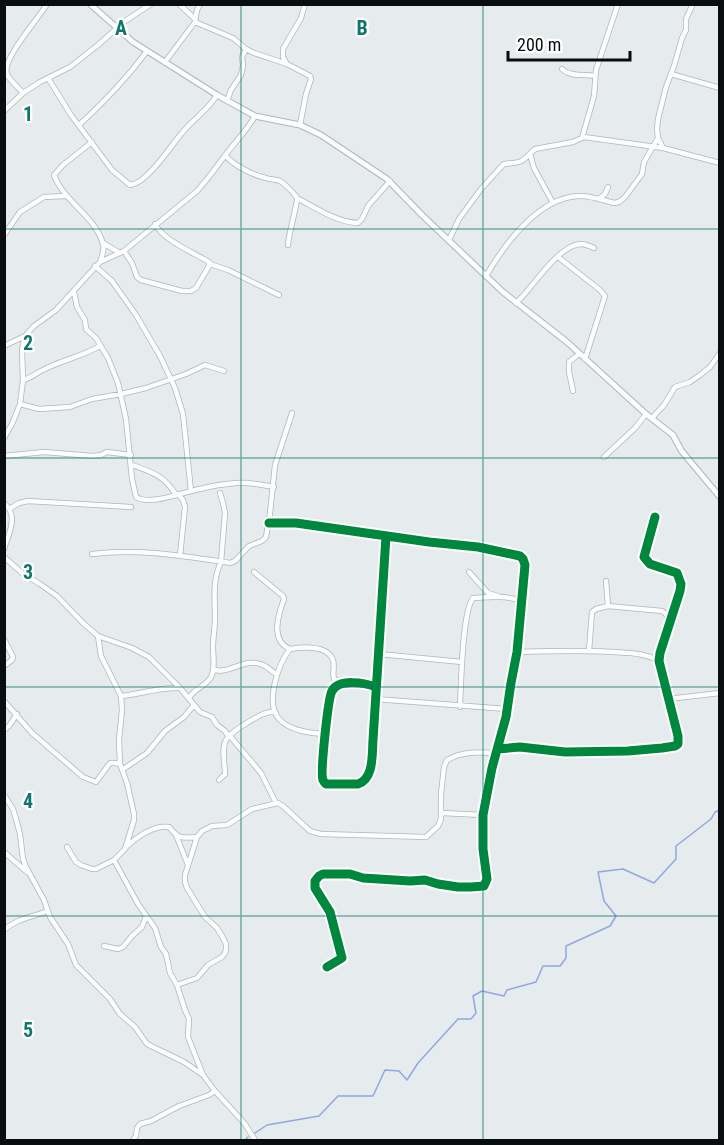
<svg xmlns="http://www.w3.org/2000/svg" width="724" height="1145" viewBox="0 0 724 1145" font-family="'Roboto Condensed',sans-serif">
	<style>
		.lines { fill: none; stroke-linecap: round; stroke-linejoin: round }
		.stream { stroke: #8fa8e2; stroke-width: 1.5 }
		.minor-casing { stroke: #b2b5b7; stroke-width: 6 }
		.major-casing { stroke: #b2b5b7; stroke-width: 7 }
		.minor { stroke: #fbfcfc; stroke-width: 4.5 }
		.major { stroke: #fbfcfc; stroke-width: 5 }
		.cycleway-casing { stroke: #fff; stroke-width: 13 }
		.cycleway { stroke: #00873e; stroke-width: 9 }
		.grid { fill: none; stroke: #0f766e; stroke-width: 1.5; stroke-opacity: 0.55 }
		.grid-label { font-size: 20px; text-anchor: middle; font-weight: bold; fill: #0f766e; stroke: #fff; stroke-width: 4.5; stroke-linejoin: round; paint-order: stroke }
	</style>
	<rect width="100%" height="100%" fill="#e6ebed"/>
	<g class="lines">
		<!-- stream -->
		<path class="stream" d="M255 1133 267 1125 319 1116 338 1096H373L385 1070 399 1071 407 1080 418 1063 458 1019H471L476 1013 473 996 482 991 504 996 507 990 536 982 543 966H560L566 958V946L610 926 616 916 604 901 598 872 623 869 654 883 676 859V846L711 819 715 812 720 810
			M245 1140 248 1137"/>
		<!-- minor casing -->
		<g class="minor-casing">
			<path id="minor" d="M179 4 195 19
				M195 22 233 38 246 49 254 53 287 64 310 76 311 79 306 94 300 125
				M165 62 195 22 197 10 200 4
				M287 64 283 57V49L301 18 305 4
				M562 69C570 77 584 74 595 76
				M671 74 720 88
				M48 78 71 115 112 170 130 185C136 184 142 180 146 176 160 164 170 147 182 133 193 119 208 110 217 95
				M23 93C18 87 10 81 7 74 1 60 39 18 47 4
				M227 101 231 90 241 75 243 66 242 57 246 49
				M4 111 23 93 40 82 70 67 98 45 125 21 151 4
				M79 125C104 102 127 78 147 51
				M582 138 594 96 596 70 618 4
				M92 142 63 165 54 175C64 202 96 217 103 244 105 250 102 256 100 262
				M663 148 658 138 657 129 658 119 666 87 674 66 682 38 686 30V19L693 4
				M530 154 534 168 553 203
				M225 155C234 166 253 175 266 178 271 180 276 179 280 181 285 184 294 193 297 198 298 201 288 237 288 245
				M297 198C316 208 336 222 358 223L362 219 368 206 390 181
				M599 199 605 194 608 187
				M4 235 20 212 44 197 66 196
				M449 240 459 219 481 189 501 167 504 164C525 162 521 162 535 149L573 142 584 137 663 148 720 163
				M103 243 120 253
				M124 251 132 263 137 277 141 280 182 291H191L196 288 209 266V262C194 253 163 240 155 224
				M558 257 600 290 605 296 585 359
				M210 264 228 270 279 295
				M95 266 112 281 136 315 160 356 175 388 183 414 191 491
				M486 276C504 245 538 198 578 196 590 195 602 200 614 203L619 202 625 197 642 174 644 162 658 138
				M74 292 77 307 85 320 86 329 96 338 108 358 118 383 126 419 132 479 136 497C151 506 183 492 200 489 211 486 224 484 237 483 249 482 261 485 274 487
				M516 303C532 289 557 246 580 244 585 244 590 246 594 248
				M4 346 25 336
				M23 380C32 378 37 372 45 369 63 360 83 356 100 346
				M573 391 569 372V362L579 354
				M20 404 39 409 70 407 92 399 121 394 146 388 186 374 205 365 224 371
				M652 418 664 405 675 387 690 382 700 375 710 367 720 353
				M4 438 12 424 20 404 23 380 22 350 25 336 34 326 56 310 100 262 124 251 197 191C208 179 217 166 227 153 236 141 247 130 255 116
				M4 456 44 452 93 456 101 455 107 452 131 455
				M604 457 635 428 646 414
				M132 465C152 472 165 476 176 495
				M220 493 223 503 225 513 221 562
				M178 494 183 500 185 507 180 556
				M4 503C19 515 9 533 4 549
				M11 508 19 503 28 501 131 507
				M269 523H296L429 542 478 547 520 556 523 559 525 565 517 652 511 683 506 717 492 768 483 815V849L487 879 484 886 471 887H458L438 884 425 880 410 881 363 878 350 874H323L319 876 315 881V888L330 912 342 958 327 967
				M92 554C138 548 184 556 230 563L235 561 249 546 262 541 266 537 270 513 275 465 292 413
				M4 557 22 573 40 584 57 596 84 624 98 636 132 648 149 657 180 688 200 712 212 717 217 725 225 731 228 736
				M254 572 283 596 284 599C278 615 270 641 290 649
				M469 572 488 593 498 596
				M606 581 608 606 662 611 666 614 670 622
				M4 639 13 657 12 660 4 666
				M589 651 592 612 596 609 608 606
				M517 652C549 651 581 650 613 652 630 653 645 653 659 661
				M379 654 462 662
				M213 669C227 676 243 658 260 664 266 665 271 671 276 674
				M376 687C365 683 339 678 332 691 328 698 320 774 323 780 324 782 325 783 326 784H358C374 779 372 754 373 740L386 536
				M121 696C141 694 159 687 180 688
				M189 698C194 688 208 686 212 675 215 666 213 656 213 647 213 637 215 628 215 618 215 598 212 581 221 562
				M375 699 507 709
				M668 699 720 693
				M4 701 32 733 83 777 96 782 110 763H115L120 764
				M460 707C461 686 462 612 473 598 487 597 511 595 523 602
				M4 730 9 726 17 714
				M325 734C310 733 291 731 280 720 264 705 278 664 290 649 303 647 327 645 333 660 335 667 332 673 334 679L344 684
				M229 735 261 773 276 803
				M498 749 520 747 565 752 628 751 662 748 675 746 678 744V736L659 661 660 653 680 591 681 584 677 573 650 564 644 557 655 517
				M122 770 147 753 165 731 184 717 194 705
				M219 780 225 774C225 763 221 749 226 740 230 732 262 712 271 712 273 712 274 712 276 713
				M4 795 13 809 16 819 20 834 23 859 26 867 44 900 50 917 68 944 76 965 110 999 120 1014 135 1027 147 1044 184 1062 203 1075
				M442 813 483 815
				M176 835 188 865
				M67 847 76 862 81 865 92 869H96L114 860 125 849 134 820V814L127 783 120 764 119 740 122 710 121 696 101 656 98 636
				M126 847C137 837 153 825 169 827 179 839 180 838 197 837
				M4 852 27 872
				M114 860 138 904 155 928 161 947 166 954 170 973 177 985 185 1010 189 1019 188 1037 203 1075 215 1091 245 1124 255 1140
				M4 930C16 919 33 917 47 911
				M104 946 118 949 123 947 132 936 142 927 146 916
				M177 985 197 978 208 965 222 957 225 953 226 949V944L222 936 217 928 205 917 187 888 185 882V875L197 837 202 831 212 826 227 825 252 809 278 803 283 806 310 831 321 834 426 837 438 826 441 819V794L444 767 447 760C463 751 479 752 497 753
				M133 1140 136 1136 137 1128 140 1124 151 1121 179 1106 209 1095 215 1091"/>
		</g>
		<!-- major casing -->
		<g class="major-casing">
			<path id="major" d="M90 4 133 42 217 95 255 116 300 125 321 135 387 179 423 216 503 292 567 342 646 414 673 435 681 450 689 460 720 497"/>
		</g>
		<!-- minor -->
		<use href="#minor" class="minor"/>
		<!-- major -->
		<use href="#major" class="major"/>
		<!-- cycleway casing -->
		<g class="cycleway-casing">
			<path id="cycleway" d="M269 523H296L429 542 478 547 520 556 523 559 525 565 517 652 511 683 506 717 492 768 483 815V849L487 879 484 886 471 887H458L438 884 425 880 410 881 363 878 350 874H323L319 876 315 881V888L330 912 342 958 327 967
				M376 687C365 683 339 678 332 691 328 698 320 774 323 780 324 782 325 783 326 784H358C374 779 372 754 373 740L386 536
				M498 749 520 747 565 752 628 751 662 748 675 746 678 744V736L659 661 660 653 680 591 681 584 677 573 650 564 644 557 655 517"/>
		</g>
		<!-- cycleway -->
		<use href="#cycleway" class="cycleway"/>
	</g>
	<!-- grid -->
	<path class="grid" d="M241 4V1140M483 4V1140M4 229H720M4 458H720M4 687H720M4 916H720"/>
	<g class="grid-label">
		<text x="121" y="35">A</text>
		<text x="362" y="35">B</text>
		<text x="28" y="121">1</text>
		<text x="28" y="350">2</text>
		<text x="28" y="579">3</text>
		<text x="28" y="808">4</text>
		<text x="28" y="1037">5</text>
	</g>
	<!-- border -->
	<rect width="724" height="1145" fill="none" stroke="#0a0d0e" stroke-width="12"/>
	<!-- scale -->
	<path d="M508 51v9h122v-9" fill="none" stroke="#0a0d0e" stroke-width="3"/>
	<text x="517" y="51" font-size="18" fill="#0a0d0e" stroke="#ffffff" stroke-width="4.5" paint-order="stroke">200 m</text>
</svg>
